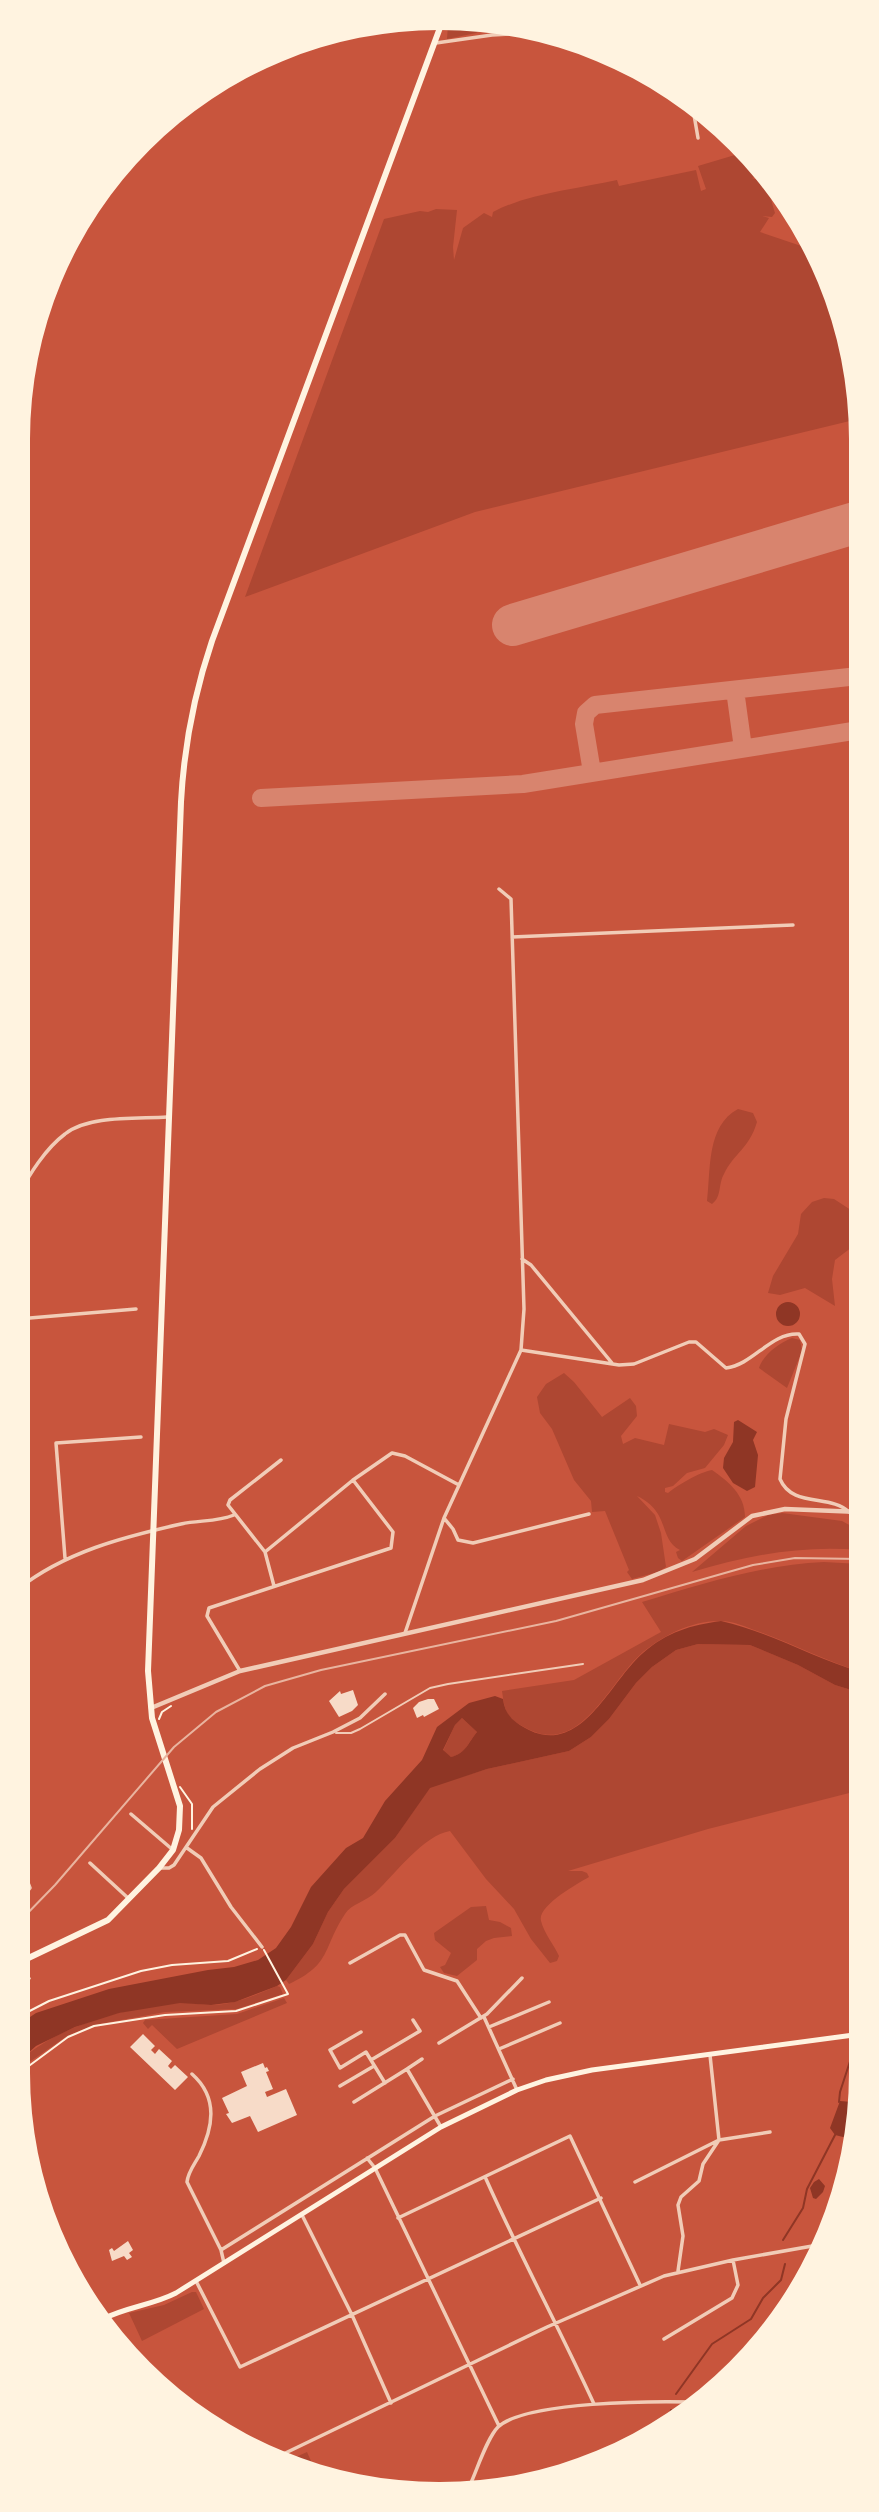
<svg xmlns="http://www.w3.org/2000/svg" width="879" height="2512" viewBox="0 0 879 2512" font-family="'PT Sans Narrow',sans-serif">
	<style>
		.green { fill: #ae4732 }
		.water { fill: #8f3625; fill-rule: evenodd }
		.lines { fill: none; stroke-linecap: round; stroke-linejoin: round }
		.stream { stroke: #8f3625; stroke-width: 2 }
		.taxiway { stroke: #d8846e; stroke-width: 18 }
		.runway { stroke: #d8846e; stroke-width: 42 }
		.building { fill: #f7dbc8 }
		.path { stroke: #fff3e0; stroke-width: 2 }
		.service { stroke: #f1ccb7; stroke-width: 2 }
		.minor { stroke: #f1ccb7; stroke-width: 3.5 }
		.tertiary { stroke: #f1ccb7; stroke-width: 4.5 }
		.secondary { stroke: #fff3e0; stroke-width: 5 }
		.primary { stroke: #fff3e0; stroke-width: 6 }
		.rail { stroke: #e9b49f; stroke-width: 2 }
	</style>
	<rect width="100%" height="100%" fill="#c8553d"/>
	<!-- green -->
	<path class="green" d="M448 25 485 28 476 33 447 39Z
		M745 152C753 158 760 164 764 174L752 178C769 182 770 198 775 213L772 217 762 216 769 218 760 232 816 251 818 253 858 384V419L475 512 245 597 384 219 420 211 428 212 436 209 457 210 453 247 454 260 463 228 484 213 492 217 493 212C529 193 577 189 617 180L619 186 696 170 701 191 706 189 698 166Z
		M738 1109 753 1113 757 1122C749 1149 734 1153 724 1174 718 1184 722 1197 712 1204L707 1201C711 1170 706 1126 738 1109Z
		M824 1198 834 1199 860 1216V1241L835 1260 832 1279 835 1306 805 1288 780 1295 768 1293 773 1276 798 1234 801 1214 812 1202Z
		M792 1338 800 1340 802 1351 787 1388 759 1368C763 1355 779 1343 792 1338Z
		M564 1373 574 1382 602 1417 630 1398 636 1406 637 1416 621 1436 623 1444 635 1438 664 1445 669 1424 705 1432 714 1429 728 1435 724 1445 705 1468 687 1473 673 1486 665 1488V1492L668 1493C678 1485 700 1472 712 1470 729 1482 745 1495 745 1517L682 1561 678 1558 676 1552 680 1550C658 1539 671 1512 637 1496L655 1515 661 1533 666 1567 658 1572 632 1579 627 1572 629 1570 605 1511 592 1512 591 1501 574 1480 552 1429 540 1413 537 1397 546 1384Z
		M782 1513 842 1521 853 1527 857 1520H860V1550C802 1545 749 1555 692 1572L746 1526 768 1515Z
		M824 1562 860 1564 861 1672C825 1661 792 1643 757 1631 746 1627 733 1621 721 1621 693 1620 664 1635 643 1652 609 1681 581 1758 526 1728 506 1718 505 1712 502 1691L574 1680 661 1632 642 1602C702 1584 760 1565 824 1562Z
		M698 1644 750 1645 798 1665 835 1685 861 1693V1790L708 1829 568 1871H582L587 1873 589 1877C577 1884 537 1906 541 1921 544 1933 554 1945 559 1956L557 1961 550 1963 531 1939 514 1909 486 1879 450 1831C424 1835 395 1874 376 1892 367 1901 351 1904 345 1914 322 1949 332 1964 289 1984L286 1980 313 1944 328 1912 344 1889 395 1838 430 1787 487 1769 569 1751 591 1737 609 1719 636 1683 652 1667 676 1650Z
		M462 1718 477 1732C468 1742 467 1753 451 1757L443 1751 455 1725Z
		M486 1906 489 1920 500 1922 511 1928 512 1936 494 1938 486 1941 477 1949V1960L457 1976 444 1973 440 1967 445 1965 451 1953 435 1940 434 1933 471 1907Z
		M277 1986 280 1987 283 1994 237 2009 165 2012 94 2025 67 2036 18 2070V2062C61 2024 121 2009 177 2003 188 2002 199 2005 210 2005 234 2005 256 1995 277 1986Z
		M284 1998 287 2003 177 2049 152 2025 148 2029 143 2023 145 2020 237 2014Z
		M192 2292H196L204 2309 142 2341 129 2313 164 2305Z
		M307 2452 315 2470 287 2461Z"/>
	<!-- water -->
	<path class="water" d="M776 1314a12 12 0 1 1 24 0a12 12 0 1 1-24 0Z
		M738 1420 757 1432 753 1440 758 1455 755 1487 747 1491 733 1483 723 1468 724 1458 733 1442 734 1422Z
		M721 1621C770 1632 813 1658 861 1672V1693L835 1685 798 1665 750 1645 698 1644 676 1650 652 1667 636 1683 609 1719 591 1737 569 1751 487 1769 430 1788 395 1838 344 1889 328 1912 313 1944 286 1980 277 1986 235 2002 211 2005 180 2003 119 2013 75 2027 36 2046 18 2062V2025L36 2013 109 1989 208 1970 234 1967 258 1960 276 1948 291 1927 311 1887 346 1848 363 1838 385 1801 422 1760 437 1727 469 1703 495 1696 503 1699C505 1716 515 1723 529 1730 582 1756 611 1680 643 1653 667 1632 691 1625 721 1621ZM462 1718 477 1732C468 1743 466 1753 451 1757L443 1750 455 1725Z
		M840 2101 852 2102 857 2107 850 2134 843 2137 835 2135 830 2128Z
		M819 2179 825 2186 823 2192 816 2199 813 2198 810 2188 814 2182Z"/>
	<g class="lines">
		<!-- stream -->
		<path class="stream" d="M861 1858C844 1879 853 1903 855 1927 857 1947 857 1967 861 1987
			M859 2027 861 2017
			M839 2102 840 2092 856 2043
			M783 2240 803 2208 807 2189 835 2135
			M676 2394 712 2344 751 2319 763 2298 781 2280 785 2264
			M667 2426 671 2410"/>
		<!-- taxiway -->
		<path class="taxiway" d="M735 690 743 748
			M592 772 584 724 586 713 595 705 858 676
			M261 798 523 784 859 730"/>
		<!-- runway -->
		<path class="runway" d="M513 625 858 522"/>
	</g>
	<!-- building -->
	<path class="building" d="M353 1690 358 1705 352 1711 339 1717 329 1701 340 1691 341 1694Z
		M428 1699H434L439 1709 424 1717 423 1715 417 1718 413 1708 419 1702Z
		M26 1968 31 1979 18 1985V1973Z
		M143 2034 155 2046 151 2050 155 2054 159 2049 172 2061 168 2066 171 2069 175 2065 188 2077 175 2090 130 2047Z
		M263 2063 265 2068 267 2067 269 2071 266 2072 273 2089 265 2092 267 2097 286 2089 297 2115 258 2132 250 2116 232 2123 226 2114 229 2113 222 2098 247 2086 241 2072Z
		M128 2241 133 2250 129 2253 132 2257 127 2260 124 2256 112 2261 109 2250 112 2248 114 2251Z"/>
	<g class="lines">
		<!-- path -->
		<path class="path" d="M159 1719 162 1712 171 1706
			M180 1787 192 1804V1829
			M18 2017 49 2001 141 1971 172 1965 228 1961 257 1949
			M18 2074 68 2037 94 2026 165 2015 236 2011 288 1994 264 1950"/>
		<!-- service -->
		<path class="service" d="M336 1733H351L360 1729 430 1688 448 1684 583 1664"/>
		<!-- minor -->
		<path class="minor" d="M436 43 492 35 546 32
			M693 109 698 138
			M512 937 793 925
			M18 1195C30 1174 45 1149 65 1134 88 1115 138 1119 167 1117
			M522 1259 531 1265 612 1363
			M18 1319 136 1309
			M521 1350 619 1365 634 1364 689 1342H696L726 1368C753 1365 771 1332 799 1334L805 1344 786 1419 780 1479C792 1508 831 1494 849 1512
			M444 1518 453 1529 458 1540 473 1543 589 1514
			M265 1552 353 1480 392 1453 405 1456 459 1485
			M65 1558 56 1443 141 1437
			M274 1586 265 1552 228 1505 230 1500 281 1460
			M18 1589C65 1552 123 1537 181 1524 199 1520 217 1522 234 1515
			M405 1633 444 1518 521 1350 524 1309 511 899 499 889
			M240 1671 207 1616 209 1608 391 1548 393 1532 353 1480
			M131 1814 173 1850
			M187 1848 201 1858 231 1907 262 1947
			M18 1857 30 1888 18 1903
			M90 1863 128 1898
			M159 1868H169L174 1865 213 1807 260 1769 293 1748 333 1732 360 1718 385 1694
			M350 1963 400 1935H405L424 1970 457 1981 481 2018
			M484 2017 517 2090
			M489 2027 549 2002
			M361 2032 330 2050 340 2068 366 2052 385 2083
			M439 2043 487 2014 522 1978
			M499 2049 560 2023
			M371 2060 420 2031 413 2020
			M407 2069 422 2059
			M192 2074C219 2098 213 2128 199 2156 194 2165 188 2172 187 2182L221 2250 224 2263
			M340 2086 374 2066
			M354 2102 407 2069 441 2127
			M367 2158 375 2168 499 2426
			M486 2179C520 2255 559 2328 594 2404
			M635 2182 719 2140 770 2132
			M302 2215 352 2315 391 2403
			M398 2218 570 2136 640 2285
			M221 2250 435 2116 513 2079
			M678 2271 683 2236 678 2205 681 2197 699 2181 703 2164 719 2140 710 2055
			M196 2281 240 2367 601 2198
			M664 2339 732 2298 738 2285 733 2260
			M275 2458 547 2327 664 2276 733 2260 818 2245
			M470 2485C477 2470 487 2438 498 2427 526 2401 656 2401 695 2402"/>
		<!-- tertiary -->
		<path class="tertiary" d="M151 1708 240 1671 643 1580 695 1559 752 1516 785 1509 860 1512"/>
		<!-- secondary -->
		<path class="secondary" d="M103 2319C126 2307 153 2305 176 2293L441 2127 517 2090 546 2080 592 2070 861 2034"/>
		<!-- primary -->
		<path class="primary" d="M18 1963 108 1920 159 1868 173 1850 179 1830 180 1806 152 1718 148 1671 181 802C184 747 194 694 212 641L441 25
			M121 2348 126 2354"/>
		<!-- rail -->
		<path class="rail" d="M18 1923 55 1885 174 1747 216 1712 265 1686 321 1670 556 1621 753 1565 795 1558 860 1559"/>
	</g>
	<!-- crop -->
	<path d="M0 0H879V2512H0ZM439 30H440A409 409 0 0 1 849 439V2073A409 409 0 0 1 440 2482H439A409 409 0 0 1 30 2073V439A409 409 0 0 1 439 30Z" fill="#fff3e0" fill-rule="evenodd"/>
</svg>
